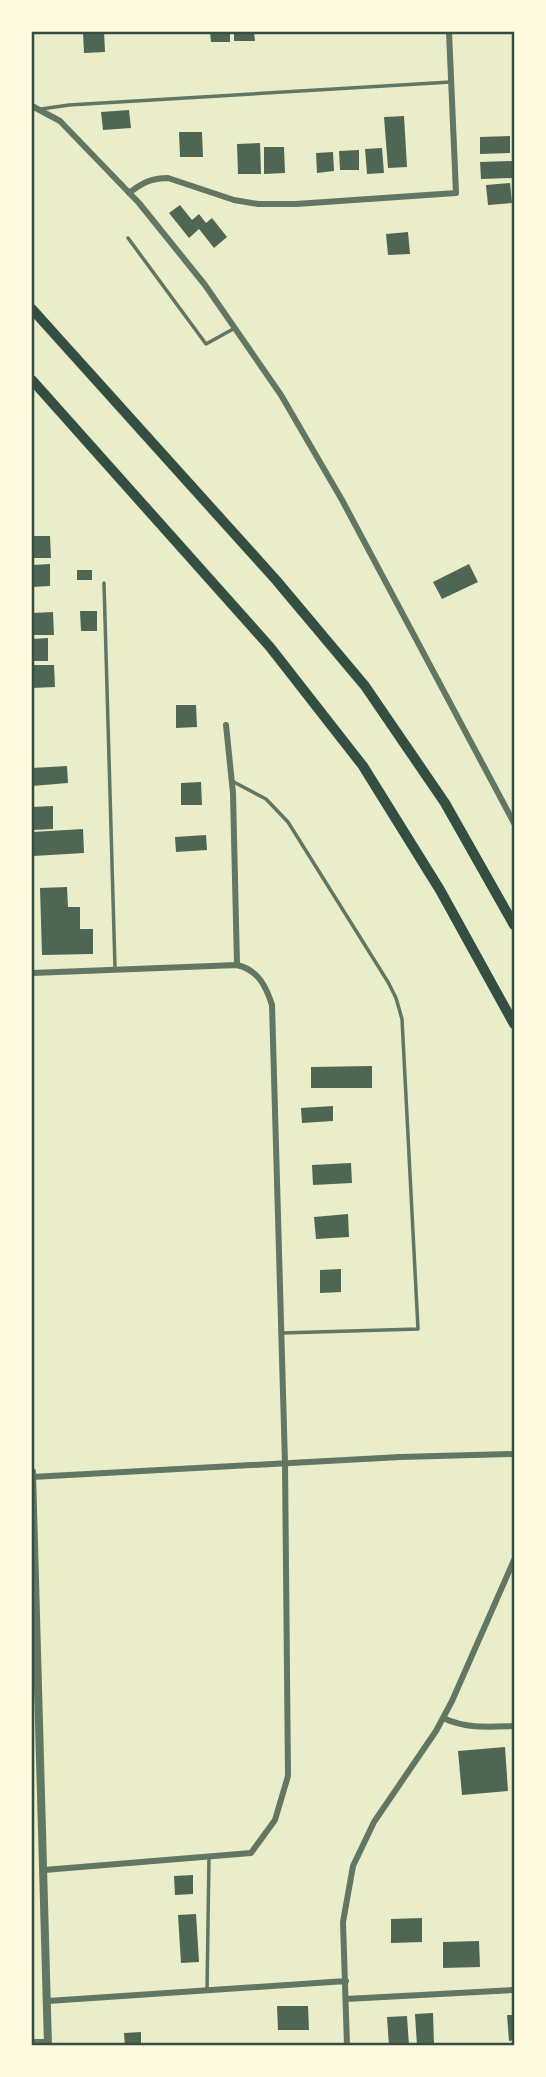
<svg xmlns="http://www.w3.org/2000/svg" width="546" height="2077" viewBox="0 0 546 2077" font-family="Karla,sans-serif">
	<style>
		.building { fill: #4f6655 }
		.lines { fill: none; stroke-linecap: round; stroke-linejoin: round }
		.service { stroke: #617663; stroke-width: 3.5 }
		.minor { stroke: #617663; stroke-width: 6 }
		.tertiary { stroke: #617663; stroke-width: 8 }
		.trunk { stroke: #344e41; stroke-width: 10 }
		.neatline { fill: none; stroke: #344e41; stroke-width: 2.5 }
	</style>
	<rect width="100%" height="100%" fill="#e9edc9"/>
	<!-- building -->
	<path class="building" d="M83 32H104L105 52 84 53Z
		M210 32H230V42H211Z
		M234 32H254L255 41H234Z
		M129 110 131 128 103 130 101 112Z
		M404 116 407 167 388 168 384 117Z
		M179 132H202L203 157H180Z
		M510 136V153L480 154V137Z
		M260 143 261 174H238L237 144Z
		M264 147H284L285 173 264 174Z
		M382 148 384 173 367 174 365 149Z
		M359 150V170H340L339 151Z
		M333 152 334 171 317 173 316 153Z
		M514 161V178L481 179 480 162Z
		M510 183 512 203 488 205 486 185Z
		M180 205 192 220 199 214 206 223 212 218 227 237 214 248 199 229 189 238 169 213Z
		M408 232 410 254 388 255 386 234Z
		M32 536H50L51 558H32Z
		M50 564V586L32 587V565Z
		M469 564 478 582 442 599 433 582Z
		M77 570H92V580H77Z
		M80 611H97V631H81Z
		M53 612 54 635H32V613Z
		M48 638V661H32V639Z
		M32 665H54L55 687 32 688Z
		M176 705H196L197 727 176 728Z
		M67 766 68 783 32 786V768Z
		M201 782 202 805H181V783Z
		M53 806V829L33 830 32 807Z
		M83 829 84 853 33 856 32 832Z
		M206 835 207 850 176 852 175 837Z
		M67 887 68 907H80V929H93V954L42 955 40 888Z
		M372 1066V1088H311V1067Z
		M333 1106V1121L302 1123 301 1108Z
		M351 1163 352 1183 313 1185 312 1165Z
		M348 1214 349 1237 316 1239 314 1217Z
		M341 1269V1292L320 1293V1270Z
		M505 1747 508 1791 462 1795 458 1751Z
		M193 1875V1894L175 1895 174 1876Z
		M196 1914 199 1962 181 1963 178 1915Z
		M422 1918V1942L391 1943V1919Z
		M479 1941 480 1967 443 1968V1942Z
		M277 2006H308L309 2030H278Z
		M433 2013 434 2045 417 2046 415 2014Z
		M507 2015H514V2040L509 2041Z
		M407 2016 409 2046H389L387 2017Z
		M141 2032V2046H125L124 2033Z"/>
	<g class="lines">
		<!-- service -->
		<path class="service" d="M41 109 69 105 451 82
			M128 238 206 344 235 328
			M104 583 115 968
			M232 781 266 799 288 822 388 982 396 998 402 1019 418 1329 282 1333
			M207 1991 209 1857"/>
		<!-- minor -->
		<path class="minor" d="M32 106 60 121 139 203 205 285 281 395 342 500 514 823
			M129 193C142 183 151 178 168 178L234 200 258 204H296L456 193 449 32
			M226 725 233 793 237 965
			M32 973 237 965C258 970 266 986 272 1005L285 1463 288 1776 275 1820 251 1853 44 1870
			M32 1477 400 1457 514 1454
			M443 1718C467 1729 488 1727 514 1726
			M346 1999 514 1990
			M48 2001 346 1981
			M32 2042H48
			M347 2046 343 1922 353 1866 374 1822 436 1731 452 1701 514 1560"/>
		<!-- tertiary -->
		<path class="tertiary" d="M32 1472 48 2046"/>
		<!-- trunk -->
		<path class="trunk" d="M32 309 276 580 365 686 445 803 514 925
			M32 380 270 647 363 766 440 890 514 1024"/>
	</g>
	<!-- border -->
	<rect width="546" height="2077" fill="none" stroke="#fefae0" stroke-width="66"/>
	<rect x="33" y="33" width="480" height="2011" class="neatline"/>
</svg>
